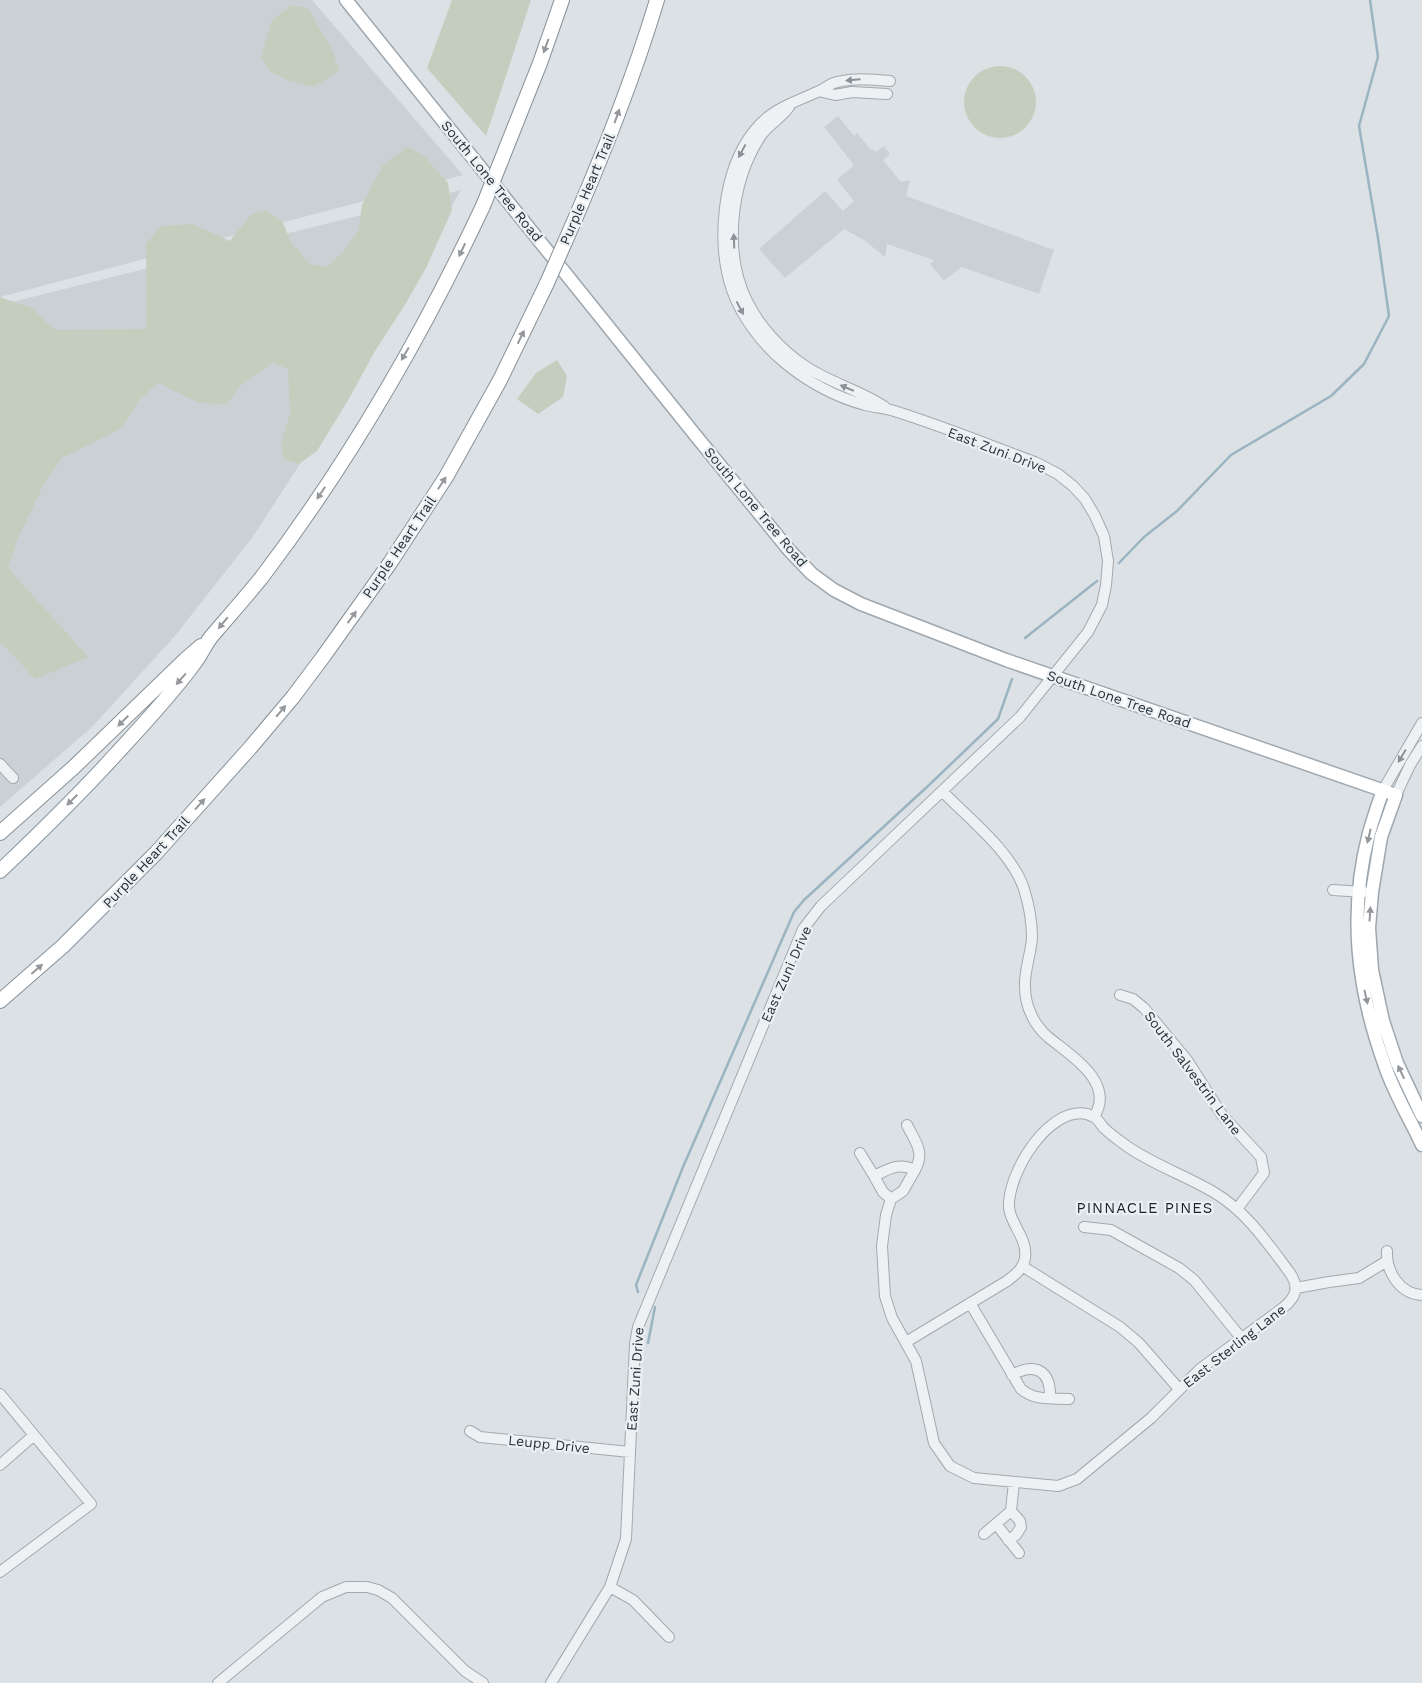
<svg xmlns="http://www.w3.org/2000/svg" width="1422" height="1683" viewBox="0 0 1422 1683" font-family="'Work Sans',sans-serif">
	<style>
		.built { fill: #cbd0d5 }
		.green { fill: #c5cebe }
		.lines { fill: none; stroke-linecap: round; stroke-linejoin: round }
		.stream { stroke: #9bb4c1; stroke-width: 2.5 }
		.minor-casing { stroke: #a2a9ae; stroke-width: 12 }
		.major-casing { stroke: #9da7af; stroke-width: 15 }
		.highway-casing { stroke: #869199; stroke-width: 16 }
		.minor { stroke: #eef1f3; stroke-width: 10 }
		.major { stroke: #fff; stroke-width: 12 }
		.highway { stroke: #fff; stroke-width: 14 }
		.highway-bridge-casing { stroke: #869199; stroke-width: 16; stroke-linecap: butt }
		.highway-bridge { stroke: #fff; stroke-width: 14 }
		.oneway { fill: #94989c }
		.oneway2 { fill: #8b9196 }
		.labels { text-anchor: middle; stroke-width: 4.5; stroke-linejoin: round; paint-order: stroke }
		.street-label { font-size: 14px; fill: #283139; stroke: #ebf0f3 }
		.neighbourhood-label { font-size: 15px; letter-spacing: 1px; fill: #1a222a; stroke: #ebf0f3 }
	</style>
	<rect width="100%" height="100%" fill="#dce1e5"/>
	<!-- built -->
	<path class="built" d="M0 0H312L463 175 0 297Z
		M838 116 854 136 857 133 871 150 873 149 876 152 884 146 890 154 883 160 901 182 910 180 906 196 1054 250 1039 294 961 267 944 281 930 264 934 260 887 244 885 257 864 240 844 229 785 278 759 249 825 191 843 211 854 201 837 180 854 165 824 127Z
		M461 190 333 413 252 538 174 637 92 727 0 807V305Z"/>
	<!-- green -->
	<path class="green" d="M452 0H531L486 136 427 68Z
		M292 5 308 8 333 52 339 71 313 87 288 80 271 72 261 57 272 20Z
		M964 102a36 36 0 1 1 72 0a36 36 0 1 1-72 0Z
		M407 147 423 155 448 183 452 210 426 268 406 303 375 351 350 397 317 451 299 464 284 459 281 442 290 415 288 369 273 363 241 385 227 404 199 403 158 383 138 401 122 428 62 458 45 482 18 538 8 568 88 657 35 679 0 641V297L32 308 55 330 147 329 146 244 161 226 192 224 230 241 251 214 265 210 282 221 291 242 310 264 327 267 343 252 358 231 362 205 383 165Z
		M557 360 567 376 563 397 538 414 517 399 536 373Z"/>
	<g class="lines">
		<!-- stream -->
		<path class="stream" d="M1119 563 1144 537 1177 511 1231 455 1331 396 1364 364 1389 316 1378 238 1359 126 1378 57 1370 0
			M1025 638 1097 581
			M638 1292 636 1285 683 1167 794 912 804 900 928 786 998 719 1012 679
			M648 1343 655 1307"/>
		<!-- minor casing -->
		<g class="minor-casing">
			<path id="minor" d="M819 91 835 95 852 92 887 94
				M791 104C783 118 768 124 760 137 731 182 723 252 747 301 759 326 781 350 805 366 830 383 860 390 885 407
				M0 764 13 778
				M1383 790 1422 723
				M942 791C969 819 1012 852 1024 889 1029 905 1032 922 1032 938 1031 954 1024 971 1025 987 1025 1006 1034 1025 1048 1037 1070 1055 1116 1082 1094 1117
				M1396 795 1410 765 1422 746
				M1333 890 1364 892
				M1120 995 1133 999 1144 1008 1187 1060 1222 1115 1261 1157 1264 1173 1237 1209
				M907 1125C916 1143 925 1152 915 1170
				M860 1153 874 1176
				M891 1199 883 1192 874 1176C889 1169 898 1162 915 1170L903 1191 891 1199 886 1215 882 1246 885 1296 892 1318 916 1361 934 1443 950 1466 974 1478 1058 1486 1077 1479 1151 1418 1200 1369 1284 1307C1297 1296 1299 1287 1290 1273 1268 1244 1247 1212 1215 1193 1187 1176 1156 1166 1128 1147 1120 1141 1111 1135 1104 1128 1101 1125 1098 1119 1094 1117 1093 1116 1088 1115 1087 1114 1048 1106 1007 1174 1009 1208 1011 1225 1028 1239 1025 1258 1024 1268 1015 1275 1007 1281L906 1342
				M1084 1227 1111 1230 1179 1268 1194 1280 1242 1339
				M1387 1251C1386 1272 1400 1294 1422 1295
				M1022 1266 1120 1327 1139 1343 1179 1389
				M1296 1288 1329 1282 1359 1278 1387 1261
				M970 1303 1021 1389C1035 1401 1052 1398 1069 1399
				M1012 1375C1036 1362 1051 1371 1050 1398
				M0 1394 91 1504 0 1572
				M470 1431 480 1437 630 1452
				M0 1465 33 1436
				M996 1524 1019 1553
				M984 1534 1011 1511 1014 1482
				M1008 1540 1016 1535 1021 1527 1020 1521 1011 1511
				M610 1587 633 1600 669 1637
				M218 1683 322 1597 346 1587H367L378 1590 392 1598 465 1671 483 1683
				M551 1683 610 1587 626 1539 635 1344 638 1327 803 929 821 906 1020 717 1088 632 1102 605 1106 585 1108 561 1104 536 1095 516 1085 499 1073 486 1058 474 1037 463C989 445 940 425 891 410 883 408 874 407 865 405 836 397 808 382 785 363 763 345 742 318 732 290 716 243 722 171 754 131 771 109 793 103 817 92 823 90 828 85 834 83 852 77 872 80 890 81"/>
		</g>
		<!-- major casing -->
		<g class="major-casing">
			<path id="major" d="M346 0 696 436 789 550 812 574 834 590 861 604 1006 660 1396 795 1381 837 1372 892 1369 928 1372 970 1383 1021 1397 1063 1422 1116
				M1383 790C1378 804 1373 819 1369 833 1348 913 1357 989 1385 1066 1394 1093 1410 1119 1422 1145"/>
		</g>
		<!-- highway casing -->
		<g class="highway-casing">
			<path id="highway" d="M501 161 540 63 562 0
				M565 242C600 163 632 83 657 0
				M0 833 74 767 186 659 201 646
				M0 871C40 833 80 794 117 753 143 725 170 696 193 665 200 657 204 646 211 637 228 617 246 597 262 577 349 462 422 336 483 206
				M0 1001 63 946 156 853 250 748 293 697 323 657 390 563 446 477 500 380 547 283"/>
		</g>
		<!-- minor -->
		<use href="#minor" class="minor"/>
		<!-- major -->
		<use href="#major" class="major"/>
		<!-- highway -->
		<use href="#highway" class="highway"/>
		<!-- highway-bridge casing -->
		<g class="highway-bridge-casing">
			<path id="highway-bridge" d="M483 206 501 161
				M547 283 565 242"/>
		</g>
		<!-- highway-bridge -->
		<use href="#highway-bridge" class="highway-bridge"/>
	</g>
	<!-- one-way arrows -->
	<defs><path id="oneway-solid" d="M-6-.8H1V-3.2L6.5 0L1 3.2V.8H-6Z" transform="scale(1.25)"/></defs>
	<g class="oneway">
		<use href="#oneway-solid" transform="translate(546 46) rotate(110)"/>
		<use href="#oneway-solid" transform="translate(617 116) rotate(-70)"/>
		<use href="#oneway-solid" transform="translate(462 250) rotate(115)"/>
		<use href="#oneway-solid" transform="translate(521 337) rotate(-64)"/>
		<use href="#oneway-solid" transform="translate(405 354) rotate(120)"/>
		<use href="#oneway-solid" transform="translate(442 483) rotate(-57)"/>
		<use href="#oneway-solid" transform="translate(321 493) rotate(124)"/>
		<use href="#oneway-solid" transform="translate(352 617) rotate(-54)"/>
		<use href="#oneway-solid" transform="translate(223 623) rotate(130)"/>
		<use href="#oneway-solid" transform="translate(181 679) rotate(131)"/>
		<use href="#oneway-solid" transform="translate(281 711) rotate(-50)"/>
		<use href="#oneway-solid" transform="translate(123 721) rotate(135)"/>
		<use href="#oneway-solid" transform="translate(72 800) rotate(135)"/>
		<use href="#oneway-solid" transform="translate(200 804) rotate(-48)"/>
		<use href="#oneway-solid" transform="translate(1369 836) rotate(103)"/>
		<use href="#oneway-solid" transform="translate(1370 914) rotate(-86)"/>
		<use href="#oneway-solid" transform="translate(37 969) rotate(-41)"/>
		<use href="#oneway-solid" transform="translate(1366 997) rotate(77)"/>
		<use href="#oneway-solid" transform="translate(1401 1072) rotate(-115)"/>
	</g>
	<g class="oneway2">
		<use href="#oneway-solid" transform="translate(853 80) rotate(175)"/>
		<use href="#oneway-solid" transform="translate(742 151) rotate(118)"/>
		<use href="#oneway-solid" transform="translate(734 241) rotate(-92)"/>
		<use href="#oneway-solid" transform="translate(740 308) rotate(62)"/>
		<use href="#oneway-solid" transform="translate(847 388) rotate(-157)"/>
		<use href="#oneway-solid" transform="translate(1402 756) rotate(121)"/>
	</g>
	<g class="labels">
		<!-- street labels -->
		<g class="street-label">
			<text transform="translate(492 181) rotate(51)" y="5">South Lone Tree Road</text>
			<text transform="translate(587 189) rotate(-67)" y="5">Purple Heart Trail</text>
			<text transform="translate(997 450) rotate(21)" y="5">East Zuni Drive</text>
			<text transform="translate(756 507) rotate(50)" y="5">South Lone Tree Road</text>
			<text transform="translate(399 547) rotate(-56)" y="5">Purple Heart Trail</text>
			<text transform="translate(1119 699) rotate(19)" y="5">South Lone Tree Road</text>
			<text transform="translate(146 862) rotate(-47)" y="5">Purple Heart Trail</text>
			<text transform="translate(786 974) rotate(-66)" y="5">East Zuni Drive</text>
			<text transform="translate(1193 1073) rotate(53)" y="5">South Salvestrin Lane</text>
			<text transform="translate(1234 1346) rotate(-38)" y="5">East Sterling Lane</text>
			<text transform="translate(635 1379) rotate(-86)" y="5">East Zuni Drive</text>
			<text transform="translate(549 1444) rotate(6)" y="5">Leupp Drive</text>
		</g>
		<!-- neighbourhood labels -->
		<g class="neighbourhood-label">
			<text x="1145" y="1213">PINNACLE PINES</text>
		</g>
	</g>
</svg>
